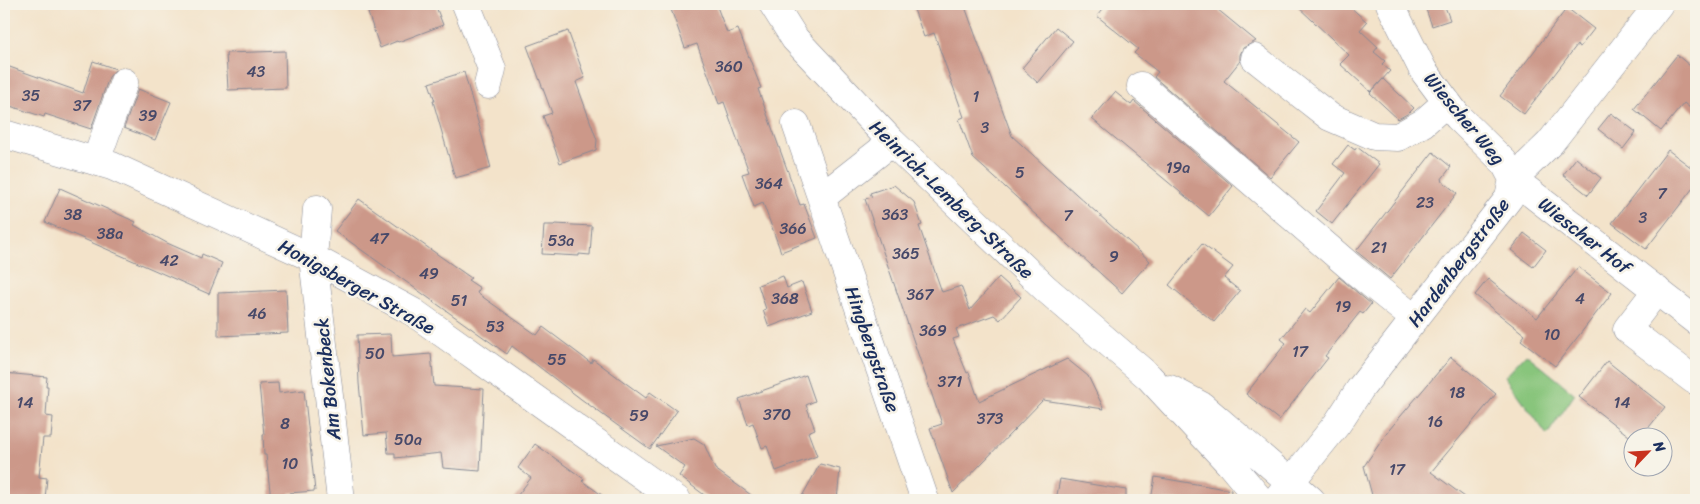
<svg xmlns="http://www.w3.org/2000/svg" width="1700" height="504" viewBox="0 0 1700 504" font-family="Sriracha,sans-serif">
	<style>
		.green { fill: #88c57b; stroke: #527a6c }
		.building { fill: #cc9889 }
		.lines { fill: none; stroke-linecap: round; stroke-linejoin: round }
		.minor-casing { stroke: #878994; stroke-width: 29 }
		.minor { stroke: #fff; stroke-width: 28 }
		.labels { text-anchor: middle; stroke-width: 5; stroke-linejoin: round; paint-order: stroke }
		.number-label { font-size: 16px; fill: #474969 }
		.street-label { font-size: 19px; fill: #1b2f5e; stroke: #f7f3e8 }
	</style>
	<rect width="100%" height="100%" fill="#f7f3e8"/>
	<filter id="ink" filterUnits="userSpaceOnUse"><feTurbulence type="fractalNoise" baseFrequency=".02" numOctaves="2"/><feDisplacementMap in="SourceGraphic" scale="10" xChannelSelector="R" yChannelSelector="G"/><feConvolveMatrix kernelMatrix="1 2 1 2 8 2 1 2 1" color-interpolation-filters="sRGB"/></filter>
	<filter id="wash" filterUnits="userSpaceOnUse"><feTurbulence type="fractalNoise" baseFrequency=".0096" numOctaves="4" result="noise"/><feDisplacementMap in="SourceGraphic" scale="20" xChannelSelector="R" yChannelSelector="G"/><feGaussianBlur stdDeviation="1.12" result="paint"/><feColorMatrix in="noise" values="0 0 0 0 0 0 0 0 0 0 0 0 0 0 0 0 0 1.4 0 .05"/><feComposite in="paint" operator="in"/></filter>
	<g filter="url(#wash)">
		<rect width="100%" height="100%" fill="#f3e3ca"/>
		<!-- green -->
		<path class="green" d="M1526 354 1575 394 1547 435 1505 376Z"/>
		<g id="blocks">
			<!-- building -->
			<path class="building" d="M395 4H435L443 25 398 42 397 41 380 48 368 13Z
				M669 4H716L727 33 738 29 761 88 758 89 800 205 804 204 817 238 781 252 763 203 754 207 742 174 749 172 724 102 719 104 697 44 685 48Z
				M912 4H964L1012 136 1150 261 1122 293 973 158 959 119 964 117 934 33 924 37Z
				M1107 4H1211L1256 41 1243 48 1240 55V61L1224 81 1299 142 1270 177 1154 77 1158 72 1134 53 1138 49 1097 16Z
				M1295 4H1347L1367 22 1360 30 1378 47 1374 52 1385 61 1382 64 1390 71 1371 92 1340 64 1349 55Z
				M1424 4H1444L1450 20 1432 26Z
				M1567 8 1594 29 1580 47 1577 45 1524 114 1500 96Z
				M1056 27 1073 41 1038 83 1022 68Z
				M568 31 585 78 576 82 597 140 596 150 560 163 543 116 552 113 527 46Z
				M285 51 286 88 228 90 226 53Z
				M1677 55 1696 71V113L1684 103 1661 131 1634 109Z
				M93 61 116 69 109 77 91 129 45 114 44 117 4 104V65L83 93Z
				M464 72 491 168 455 178 433 101H435L429 83Z
				M1383 79 1414 108 1409 113 1398 119 1370 93Z
				M138 89 171 102 155 140 124 128Z
				M1115 92 1131 105 1134 101 1233 186 1209 216 1092 119Z
				M1611 113 1636 132 1623 149 1598 129Z
				M1348 145 1355 150 1357 147 1379 164 1332 224 1316 211 1345 173 1333 164Z
				M1668 150 1696 171V184L1646 249 1612 223Z
				M1433 152 1451 167 1441 180 1457 193 1390 279 1356 251Z
				M1576 158 1601 178 1588 195 1563 175Z
				M894 185 914 202 922 225 919 226 942 292 961 286 970 310 999 277 1021 297 1000 320 994 315 956 329 959 337 953 339 967 373 969 372 979 401 1067 359 1088 376 1104 409 1043 400 953 493 930 428 942 424 865 199 872 197 870 193Z
				M60 188 136 222 134 225 167 243 201 258 202 254 222 263 209 294 45 222Z
				M359 199 471 278 468 280 480 288 477 293 537 335 543 327 591 363 593 359 646 398 650 392 677 411 650 449 581 399 512 346 507 354 335 231Z
				M555 224 592 226 590 255 579 254V256L542 254 544 225H554Z
				M1524 233 1546 250 1533 267 1511 250Z
				M1202 244 1233 267 1224 278 1240 291 1214 322 1169 285Z
				M1578 267 1612 293 1555 366 1521 340 1525 335 1475 295 1488 279 1537 318Z
				M783 276 787 288 802 282 812 311 769 327 763 310 766 309 758 285Z
				M1339 277 1371 304 1363 314 1360 312 1325 356 1328 358 1279 420 1246 394 1286 343 1281 339 1305 309 1310 313Z
				M286 290 288 333 218 336V293Z
				M391 334 392 357 431 354 434 386 484 389 480 471 443 468 441 453 395 458V453H388L386 433 364 435 359 383 357 335Z
				M1451 357 1496 394 1431 472 1469 500H1378L1372 495 1364 466 1389 430Z
				M1607 361 1665 407 1642 436H1629L1579 397Z
				M4 373 47 377 46 386H48L46 416 53 417 51 438H43L41 457 39 477 47 478 45 499 34 498V500H4Z
				M806 375 815 401 806 405 815 429 808 432 817 456 776 471 767 446 762 448 753 423 748 425 739 399Z
				M278 383 279 393 304 390 315 491 289 493 290 500H271L266 455H264L263 435H264L259 384Z
				M694 438 704 444 715 469 758 500H711L679 476 685 467 656 446Z
				M535 444 584 479 582 481 609 500H514L531 478 518 468Z
				M820 464 840 469 837 500H800Z
				M1155 477 1231 490 1230 500H1151Z
				M1060 479 1126 490V500H1056Z"/>
		</g>
	</g>
	<g filter="url(#ink)">
		<use href="#blocks" fill-opacity="0" stroke="#878994" stroke-width="1"/>
		<g class="lines">
			<!-- minor casing -->
			<g class="minor-casing">
				<path id="minor" d="M466 4 492 69 488 85
					M773 4 795 39 892 142 1045 288 1149 377 1231 465 1260 500
					M1390 4 1423 70 1458 117 1504 162 1513 179 1696 321
					M1255 58 1330 117 1374 136 1398 137 1423 123 1447 102
					M1141 86 1354 270 1415 319
					M796 124 925 500
					M4 134 112 166 313 258 413 312 677 500
					M96 161 124 82
					M822 197 892 142
					M317 209 313 258 341 500
					M1657 290 1627 329 1694 380 1696 377
					M1170 389 1202 406 1311 500
					M1276 500 1337 424 1360 389 1509 198 1513 179 1550 143 1659 4"/>
			</g>
			<!-- minor -->
			<use href="#minor" class="minor"/>
		</g>
	</g>
	<g class="labels">
		<!-- number labels -->
		<g class="number-label">
			<text x="729" y="72">360</text>
			<text x="256" y="77">43</text>
			<text x="31" y="101">35</text>
			<text x="976" y="102">1</text>
			<text x="82" y="111">37</text>
			<text x="148" y="121">39</text>
			<text x="985" y="133">3</text>
			<text x="1178" y="173">19a</text>
			<text x="1020" y="178">5</text>
			<text x="769" y="189">364</text>
			<text x="1662" y="199">7</text>
			<text x="1425" y="208">23</text>
			<text x="73" y="220">38</text>
			<text x="895" y="220">363</text>
			<text x="1068" y="221">7</text>
			<text x="1643" y="223">3</text>
			<text x="793" y="234">366</text>
			<text x="110" y="239">38a</text>
			<text x="379" y="244">47</text>
			<text x="561" y="246">53a</text>
			<text x="1379" y="253">21</text>
			<text x="906" y="259">365</text>
			<text x="1114" y="262">9</text>
			<text x="169" y="266">42</text>
			<text x="429" y="279">49</text>
			<text x="920" y="300">367</text>
			<text x="785" y="304">368</text>
			<text x="1580" y="304">4</text>
			<text x="459" y="306">51</text>
			<text x="1343" y="312">19</text>
			<text x="257" y="319">46</text>
			<text x="495" y="332">53</text>
			<text x="933" y="336">369</text>
			<text x="1552" y="340">10</text>
			<text x="1300" y="357">17</text>
			<text x="375" y="359">50</text>
			<text x="557" y="365">55</text>
			<text x="950" y="387">371</text>
			<text x="1457" y="398">18</text>
			<text x="25" y="408">14</text>
			<text x="1622" y="408">14</text>
			<text x="777" y="420">370</text>
			<text x="639" y="421">59</text>
			<text x="990" y="424">373</text>
			<text x="1435" y="427">16</text>
			<text x="285" y="429">8</text>
			<text x="408" y="445">50a</text>
			<text x="290" y="469">10</text>
			<text x="1397" y="475">17</text>
		</g>
		<!-- street labels -->
		<g class="street-label">
			<text transform="translate(1465 118) rotate(50)" y="7">Wiescher Weg</text>
			<text transform="translate(952 199) rotate(44)" y="7">Heinrich-Lemberg-Straße</text>
			<text transform="translate(1585 235) rotate(38)" y="7">Wiescher Hof</text>
			<text transform="translate(1458 262) rotate(-53)" y="7">Hardenbergstraße</text>
			<text transform="translate(357 286) rotate(29)" y="7">Honigsberger Straße</text>
			<text transform="translate(873 349) rotate(71)" y="7">Hingbergstraße</text>
			<text transform="translate(327 379) rotate(-96)" y="7">Am Bokenbeck</text>
		</g>
	</g>
	<!-- margin -->
	<rect width="1700" height="504" fill="none" stroke="#f7f3e8" stroke-width="20"/>
	<!-- north arrow -->
	<g transform="translate(1648 452) rotate(65)"><circle r="24" fill="#f7f3e8" stroke="#9fa5b1"/>
	<path d="M0-4L9 19L0 12L-9 19Z" fill="#c8321e"/>
	<text y="-8" font-size="14" font-weight="bold" text-anchor="middle" fill="#1b2f5e">N</text>
	</g>
</svg>
